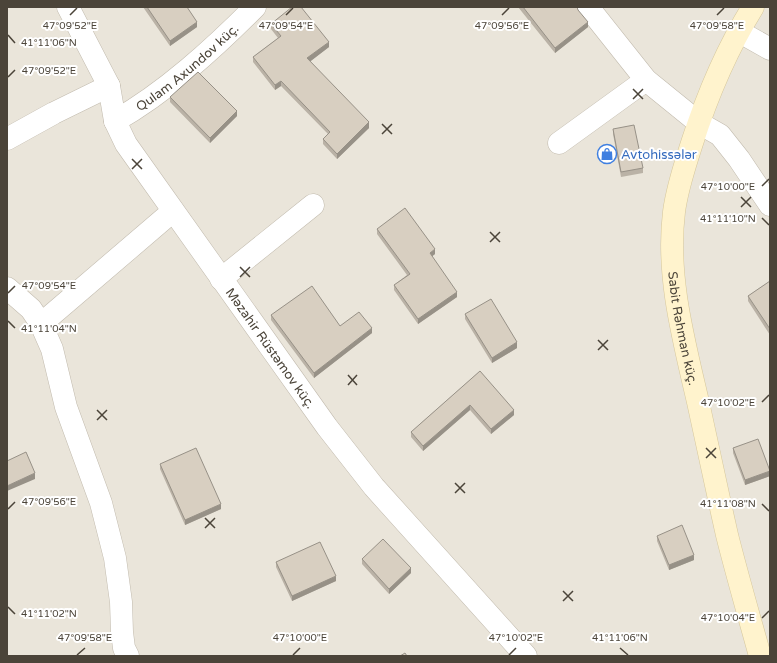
<svg xmlns="http://www.w3.org/2000/svg" width="777" height="663" viewBox="0 0 777 663" font-family="'Varela Round',sans-serif">
	<style>
		.residential { fill: #eae5da }
		.lines { fill: none; stroke-linecap: round; stroke-linejoin: round }
		.minor-casing { stroke: #c2bbae; stroke-width: 23 }
		.secondary-casing { stroke: #d6c79b; stroke-width: 23 }
		.minor { stroke: #fff; stroke-width: 22 }
		.secondary { stroke: #fff3cd; stroke-width: 22 }
		.wall { fill: #bab2a6 }
		.shaded-wall { fill: #979187 }
		.building { fill: #d8cfc1; stroke: #979187 }
		.ticks { fill: none; stroke: #4b4439; stroke-width: 1.5 }
		.labels { text-anchor: middle; stroke-width: 4; stroke-linejoin: round; paint-order: stroke }
		.street-label { font-size: 13px; fill: #4b4439; stroke: #fff }
		.shop-label { font-size: 13px; fill: #366cbe; stroke: #fff; text-anchor: start }
		.ticks-label { font-size: 10px; text-anchor: middle; fill: #4b4439; stroke: #fff; stroke-width: 4; stroke-linejoin: round; paint-order: stroke }
	</style>
	<rect width="100%" height="100%" fill="#f6f3ec"/>
	<!-- residential -->
	<path class="residential" d="M7 7H770V656H7Z"/>
	<g class="lines">
		<!-- minor casing -->
		<g class="minor-casing">
			<g id="minor">
				<path id="s1" d="M68 7 109 86 115 121 126 144 327 427 374 487 526 656"/>
				<path d="M588 7 646 80 699 123 720 135 739 159 770 205"/>
				<path d="M738 31 770 49"/>
				<path id="s2" d="M115 121C166 92 213 49 255 7"/>
				<path d="M7 139 54 113 109 86"/>
				<path d="M559 143 646 80"/>
				<path d="M221 279 313 205"/>
				<path d="M7 288 31 309 41 324 52 349 66 407 101 503 115 558 121 602 122 632 124 648 128 656"/>
				<path d="M41 324 173 211"/>
			</g>
		</g>
		<!-- secondary casing -->
		<g class="secondary-casing">
			<g id="secondary">
				<path id="s3" d="M753 7C727 49 707 96 692 143 685 165 677 188 674 212 666 276 684 341 698 402 708 447 717 491 727 535 737 575 749 616 760 656"/>
			</g>
		</g>
		<!-- minor -->
		<use href="#minor" class="minor"/>
		<!-- secondary -->
		<use href="#secondary" class="secondary"/>
	</g>
	<!-- wall -->
	<path class="wall" d="M143 7H187L197 27 170 46Z
		M518 7H577L578 10 588 27 555 53Z
		M271 24 329 47 310 61 369 128 337 159 323 144V139L328 134 281 86 275 90 253 62V57L278 38 271 29Z
		M170 97 237 116 210 143 170 102Z
		M613 129 643 168V173L621 177 613 134Z
		M377 229 435 254 432 256 457 297 418 324 394 290V285L407 275 377 234Z
		M770 281V335L748 301V296Z
		M465 314 517 348 492 363 465 319Z
		M271 315 372 333 314 378 271 320Z
		M480 371 514 415 491 434 470 410 423 451 411 437V432Z
		M733 448 770 476 745 485 733 453Z
		M160 464 221 509 185 525 160 469Z
		M657 536 694 560 669 570 657 541Z
		M362 559 411 573 389 594 362 564Z
		M276 562 336 581 292 601 276 567Z"/>
	<!-- shaded-wall -->
	<path class="shaded-wall" d="M197 22V27L170 46V41Z
		M588 22V27L555 53V48Z
		M329 42V47L307 64V58Z
		M281 81V86L275 90V85Z
		M237 111V116L210 143V138Z
		M369 122V128L337 159V154Z
		M435 249V254L430 258V253Z
		M457 292V297L418 324V319Z
		M372 328V333L314 378V373Z
		M517 342V348L492 363V358Z
		M470 405V410L423 451V446Z
		M514 410V415L491 434V429Z
		M770 471V476L745 485V480Z
		M35 473V479L7 491V486Z
		M221 504V509L185 525V520Z
		M694 555V560L669 570V565Z
		M411 568V573L389 594V589Z
		M336 576V581L292 601V596Z"/>
	<!-- building -->
	<path class="building" d="M147 7H187L197 22 170 41Z
		M292 7H301L329 42 307 58 369 122 337 154 323 139 330 132 281 81 275 85 253 57 281 36 271 24Z
		M523 7H577L578 10 588 22 555 48Z
		M198 72 237 111 210 138 170 97Z
		M634 125 643 168 621 172 613 129Z
		M405 208 435 249 430 253 457 292 418 319 394 285 410 274 377 229Z
		M770 281V329L748 296Z
		M312 286 340 326 359 312 372 328 314 373 271 315Z
		M491 299 517 342 492 358 465 314Z
		M480 371 514 410 491 429 470 405 423 446 411 432Z
		M758 439 770 471 745 480 733 448Z
		M196 448 221 504 185 520 160 464Z
		M26 452 35 473 7 486V461Z
		M682 525 694 555 669 565 657 536Z
		M383 539 411 568 389 589 362 559Z
		M320 542 336 576 292 596 276 562Z
		M405 653 407 656H400Z"/>
	<!-- ticks -->
	<path class="ticks" d="M70 15 77 8M286 15 293 8M502 15 509 8M717 15 724 8M8 35 15 43M8 77 15 70M633 89 643 99M633 99 643 89M382 124 392 134M382 134 392 124M132 159 142 169M132 169 142 159M762 186 769 179M741 197 751 207M741 207 751 197M762 218 769 225M490 232 500 242M490 242 500 232M240 267 250 277M240 277 250 267M8 293 15 286M8 321 15 328M598 340 608 350M598 350 608 340M348 375 357 385M348 385 357 375M762 402 769 395M97 410 107 420M97 420 107 410M706 448 716 458M706 458 716 448M455 483 465 493M455 493 465 483M762 504 769 511M8 509 15 502M205 518 215 528M205 528 215 518M563 591 573 601M563 601 573 591M8 607 15 614M762 618 769 611M620 648 628 655M77 655 85 648M293 655 300 648M509 655 516 648"/>
	<!-- icons -->
	<defs>
		<g id="shop-ring" transform="scale(1)"><circle r="9.5" fill="#fff" stroke="#3f7fe0" stroke-width="1.5"/><path d="M-5-2.5h2.3a2.7 3.5 0 0 1 5.4 0H5L5.5 6h-11ZM-1.5-2.5h3a1.5 2.3 0 0 0-3 0Z" fill="#3f7fe0"/></g>
	</defs>
	<g fill-rule="evenodd">
		<use href="#shop-ring" x="607" y="154"/>
	</g>
	<g class="labels">
		<!-- street labels -->
		<g class="street-label">
			<text dy="5" stroke="none"><textPath href="#s2" startOffset="90">Qulam Axundov küç.</textPath></text>
			<text dy="5" stroke="none"><textPath href="#s3" startOffset="338">Sabit Rəhman küç.</textPath></text>
			<text dy="5" stroke="none"><textPath href="#s1" startOffset="400">Məzahir Rüstəmov küç.</textPath></text>
		</g>
		<!-- shop labels -->
		<g class="shop-label">
			<text x="621" y="159">Avtohissələr</text>
		</g>
	</g>
	<g class="ticks-label">
		<text x="70" y="29">47°09'52"E</text>
		<text x="286" y="29">47°09'54"E</text>
		<text x="502" y="29">47°09'56"E</text>
		<text x="717" y="29">47°09'58"E</text>
		<text x="49" y="46">41°11'06"N</text>
		<text x="49" y="74">47°09'52"E</text>
		<text x="728" y="190">47°10'00"E</text>
		<text x="728" y="222">41°11'10"N</text>
		<text x="49" y="289">47°09'54"E</text>
		<text x="49" y="332">41°11'04"N</text>
		<text x="728" y="406">47°10'02"E</text>
		<text x="49" y="505">47°09'56"E</text>
		<text x="728" y="507">41°11'08"N</text>
		<text x="49" y="617">41°11'02"N</text>
		<text x="728" y="621">47°10'04"E</text>
		<text x="85" y="641">47°09'58"E</text>
		<text x="300" y="641">47°10'00"E</text>
		<text x="516" y="641">47°10'02"E</text>
		<text x="620" y="641">41°11'06"N</text>
	</g>
	<!-- border -->
	<rect width="777" height="663" fill="none" stroke="#4b4439" stroke-width="16"/>
</svg>
